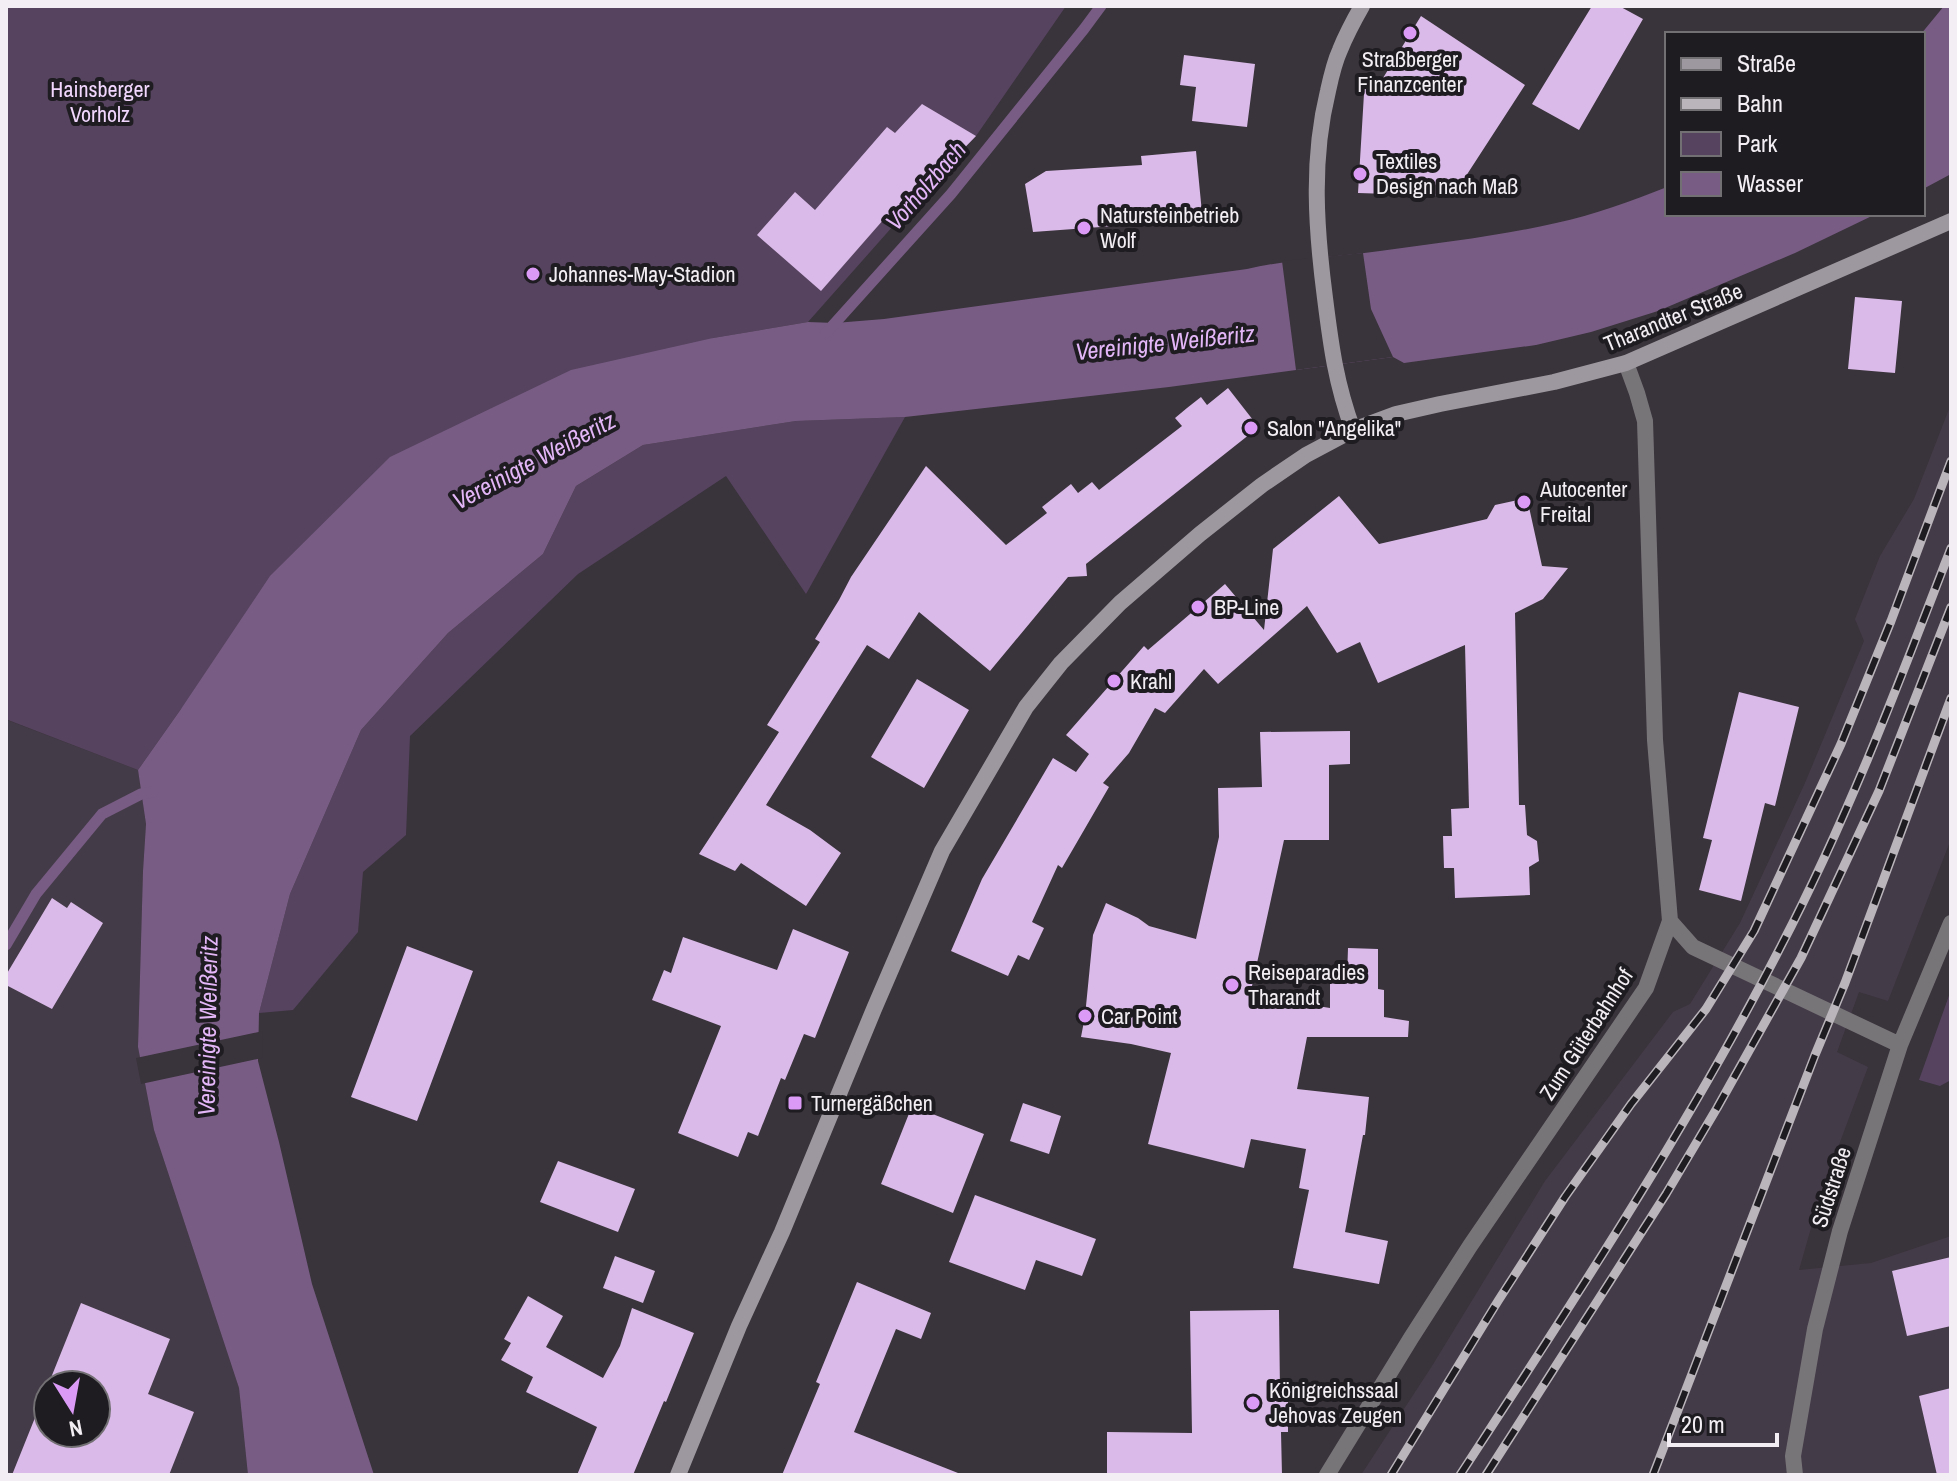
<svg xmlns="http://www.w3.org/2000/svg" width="1957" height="1481" viewBox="0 0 1957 1481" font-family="'Archivo Narrow',sans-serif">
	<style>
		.built { fill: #443b48; fill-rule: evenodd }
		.green { fill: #56435f }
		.water { fill: #785c84 }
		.pier { fill: #39333b }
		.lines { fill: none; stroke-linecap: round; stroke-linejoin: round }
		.stream { stroke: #785c84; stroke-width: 11 }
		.building { fill: #dabae8; fill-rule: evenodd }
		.minor { stroke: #787579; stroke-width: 16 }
		.secondary { stroke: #9d989f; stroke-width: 16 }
		.rail-casing { stroke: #bab5bb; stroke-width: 9 }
		.rail { stroke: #1e1c20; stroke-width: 6; stroke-dasharray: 18; stroke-linecap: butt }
		.poi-dot { fill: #da9af6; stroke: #1e1c20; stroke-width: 3 }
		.labels { text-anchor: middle; stroke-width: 8; stroke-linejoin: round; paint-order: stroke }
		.poi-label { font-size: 22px; fill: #f2eef3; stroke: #1e1c20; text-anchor: start }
		.park-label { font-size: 22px; fill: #f1d6fe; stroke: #1e1c20 }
		.street-label { font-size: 22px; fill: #f2eef3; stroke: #1e1c20 }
		.water-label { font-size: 24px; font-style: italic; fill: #e3b6f8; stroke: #1e1c20 }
	</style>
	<rect width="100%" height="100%" fill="#39333b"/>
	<!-- built -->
	<path class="built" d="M1951 404V839L1888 1001 1859 992 1837 1052 1868 1067 1821 1193 1799 1270 1871 1263 1951 1236V1475H1361L1432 1366 1545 1181 1673 1012 1690 1004 1740 923 1805 783 1864 641 1855 619 1880 556 1914 499Z
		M7 720 138 770 146 824 143 871 138 1047 154 1130 239 1388 248 1475H6ZM48 1385H96V1433H48Z"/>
	<!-- green -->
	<path class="green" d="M6 6H1066L976 136 940 173 808 322 713 338 181 709 138 770 8 720 6 722Z
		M905 417 806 594 726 476 578 574 410 736 406 835 363 872 358 932 293 1010 259 1013 290 894 361 730 448 633 543 554 576 486 643 445 796 421Z
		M1951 990V1080L1940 1086 1919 1080Z"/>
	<!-- water -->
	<path class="water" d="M1944 6H1951V174L1923 189V34H1921Z
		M1667 187V214H1876L1795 253 1658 311 1591 332 1536 345 1404 363 1393 357 1169 387 905 417 796 421 643 445 576 486 543 554 448 633 361 730 290 894 259 1013 258 1061 279 1142 312 1284 374 1475H248L239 1388 154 1130 138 1047 143 871 146 824 138 770 181 709 270 576 390 457 571 370 713 338 808 322 835 323 884 319 1247 269C1291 259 1336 257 1380 251 1439 243 1499 236 1556 223 1594 215 1631 201 1667 187Z"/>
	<!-- pier -->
	<path class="pier" d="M1363 253 1371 309 1393 357 1296 370 1282 261Z
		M263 1031 262 1058 141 1084 136 1058Z"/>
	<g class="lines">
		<!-- stream -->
		<path class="stream" d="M826 333 951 194 1084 29 1101 6
			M6 945 36 894 102 814 141 794 153 792"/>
	</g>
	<!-- building -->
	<path class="building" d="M1592 6H1619L1643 19 1579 130 1532 104Z
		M1421 16 1525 85 1453 196 1358 193 1365 77 1383 78Z
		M1184 55 1255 64 1247 127 1192 121 1196 87 1180 85Z
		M922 104 976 136 940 173 893 226 884 219 821 291 757 235 795 192 815 210 887 127 895 133Z
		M1196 151 1202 213 1128 221V225L1033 232 1025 184 1046 171 1142 165 1141 156Z
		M1855 297 1902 301 1895 373 1848 369Z
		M1228 388 1253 420 1250 434 1086 564 1087 576 1068 577 990 671 919 612 889 659 867 645 766 805 810 830 841 853 806 906 741 863 735 871 699 854 779 732 767 725 820 642 815 639 839 600 851 577 926 466 1006 545 1047 513 1042 507 1071 484 1078 493 1092 482 1099 490 1182 426 1175 418 1187 408 1201 397 1207 405Z
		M1339 496 1379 544 1487 519 1495 505 1527 498 1542 566 1568 568 1543 599 1515 613 1519 805H1525L1527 835 1537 841 1539 861 1529 867 1530 895 1455 898 1454 868H1444L1443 836H1452L1451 809 1469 808 1465 645 1378 683 1360 642 1337 653 1307 606 1218 684 1204 669 1165 713 1155 708 1129 753 1103 783 1109 787 1062 868 1058 865 1032 922 1044 928 1029 960 1018 955 1008 976 951 951 982 879 1053 758 1076 772 1089 754 1066 735 1144 646 1148 650 1225 584 1264 630 1273 549Z
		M917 679 969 710 924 788 871 757Z
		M1739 692 1799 707 1775 806 1765 803 1741 901 1699 890 1712 840 1703 838Z
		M1350 731V764L1329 765V840H1284L1250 995 1330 1008V977L1347 978 1348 948 1378 949V989L1384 990V1017L1409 1021 1408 1037H1307L1297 1089 1369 1097 1365 1135H1363L1345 1232 1388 1241 1379 1284 1293 1268 1309 1190 1299 1188 1306 1149 1251 1139 1244 1168 1148 1144 1171 1053 1131 1044 1081 1037 1085 1016 1093 935 1106 903 1138 918 1149 926 1196 939 1219 837 1218 788 1262 787 1260 732Z
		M52 898 67 908 71 902 103 923 52 1009 6 985V975Z
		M793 929 849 952 815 1038 804 1034 785 1080 781 1078 758 1136 748 1132 738 1157 678 1133 721 1026 652 1000 664 970 671 973 683 937 777 970Z
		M407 946 473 971 417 1121 351 1097Z
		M1023 1103 1061 1116 1049 1154 1010 1141Z
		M912 1106 984 1134 953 1213 881 1184Z
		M558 1161 635 1189 618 1232 540 1202Z
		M975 1195 1096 1239 1082 1276 1036 1260 1025 1290 949 1262Z
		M615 1256 655 1271 643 1303 603 1288Z
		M1951 1257V1326L1907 1336 1892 1271Z
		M857 1282 931 1313 921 1339 896 1329 854 1432 958 1473V1475H782L820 1384 816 1382Z
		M528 1296 563 1316 546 1347 603 1378 620 1346 632 1308 694 1333 666 1402 664 1401 633 1475H577L597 1427 526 1392 533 1377 501 1360 511 1343 504 1339Z
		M81 1303 170 1339 148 1394 194 1412 169 1475H12ZM48 1385H96V1433H48Z
		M1279 1310 1280 1391H1288V1432H1281L1282 1475H1107V1432L1192 1433 1190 1311Z
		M1951 1388V1475H1937L1919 1396Z"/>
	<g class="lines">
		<!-- minor -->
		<path class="minor" d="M1670 921 1693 947 1900 1045
			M1327 1475 1411 1338 1470 1246 1646 988 1670 921 1655 740 1645 421 1637 393 1626 363
			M1795 1475 1793 1456 1815 1329 1840 1231 1900 1045 1951 923"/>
		<!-- secondary -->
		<path class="secondary" d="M1353 430C1336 384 1331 346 1325 298 1316 229 1311 160 1328 91 1331 77 1334 63 1340 50 1346 35 1354 20 1362 6
			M678 1475 739 1326 782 1232 874 1009 942 851 1026 707 1061 663 1120 603 1200 534 1262 485 1306 455 1353 430 1396 414 1440 404 1554 382 1626 363 1951 221"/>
		<!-- rail casing -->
		<g class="rail-casing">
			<path id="rail" d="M1391 1475 1498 1301 1565 1197 1631 1104 1706 1009 1754 931 1841 744 1891 621 1951 461
				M1460 1475C1572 1303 1686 1131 1780 948 1847 820 1899 683 1951 548
				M1486 1475 1666 1194 1717 1108 1801 958 1879 791 1951 607
				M1653 1475 1815 1055 1845 983 1951 698"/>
		</g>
		<!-- rail -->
		<use href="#rail" class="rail"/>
	</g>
	<!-- markers -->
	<g class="poi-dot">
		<circle cx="1410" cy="33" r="8"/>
		<circle cx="1360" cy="174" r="8"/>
		<circle cx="1084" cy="228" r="8"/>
		<circle cx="533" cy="274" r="8"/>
		<circle cx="1251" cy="428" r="8"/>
		<circle cx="1524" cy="502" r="8"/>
		<circle cx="1198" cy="607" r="8"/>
		<circle cx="1114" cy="681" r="8"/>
		<circle cx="1232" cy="985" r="8"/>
		<circle cx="1085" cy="1016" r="8"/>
		<rect x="787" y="1095" width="16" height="16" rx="4"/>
		<circle cx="1253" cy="1403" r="8"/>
	</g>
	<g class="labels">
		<!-- poi labels -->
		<g class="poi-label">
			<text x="1410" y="67" text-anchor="middle">Straßberger<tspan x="1410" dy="25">Finanzcenter</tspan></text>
			<text x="1376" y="169">Textiles<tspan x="1376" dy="25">Design nach Maß</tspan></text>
			<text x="1100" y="223">Natursteinbetrieb<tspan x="1100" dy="25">Wolf</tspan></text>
			<text x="549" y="282">Johannes-May-Stadion</text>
			<text x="1267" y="436">Salon "Angelika"</text>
			<text x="1540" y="497">Autocenter<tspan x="1540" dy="25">Freital</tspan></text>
			<text x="1214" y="615">BP-Line</text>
			<text x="1130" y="689">Krahl</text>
			<text x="1248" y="980">Reiseparadies<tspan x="1248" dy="25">Tharandt</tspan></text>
			<text x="1101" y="1024">Car Point</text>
			<text x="811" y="1111">Turnergäßchen</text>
			<text x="1269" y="1398">Königreichssaal<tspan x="1269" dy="25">Jehovas Zeugen</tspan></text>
		</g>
		<!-- park labels -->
		<g class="park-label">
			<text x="100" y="97">Hainsberger<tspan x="100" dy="25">Vorholz</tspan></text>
		</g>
		<!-- street labels -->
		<g class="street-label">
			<text transform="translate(1673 317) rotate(-22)" y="8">Tharandter Straße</text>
			<text transform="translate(1586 1034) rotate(-57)" y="8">Zum Güterbahnhof</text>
			<text transform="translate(1831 1187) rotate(-72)" y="8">Südstraße</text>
		</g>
		<!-- water labels -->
		<g class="water-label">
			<text transform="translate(926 186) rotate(-49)" y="8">Vorholzbach</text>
			<text transform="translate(1165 343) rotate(-6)" y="8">Vereinigte Weißeritz</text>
			<text transform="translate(534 461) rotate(-28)" y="8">Vereinigte Weißeritz</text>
			<text transform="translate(208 1026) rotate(-89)" y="8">Vereinigte Weißeritz</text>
		</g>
	</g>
	<!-- border -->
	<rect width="1957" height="1481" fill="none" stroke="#f2eef3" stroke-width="16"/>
	<!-- legend -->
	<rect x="1665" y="32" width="260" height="184" fill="#1e1c20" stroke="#737074" stroke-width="2"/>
	<rect x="1681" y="58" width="40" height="12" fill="#9d989f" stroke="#737074" stroke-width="2"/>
	<text x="1737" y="72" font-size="24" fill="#f2eef3">Straße</text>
	<rect x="1681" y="98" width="40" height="12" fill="#bab5bb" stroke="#737074" stroke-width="2"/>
	<text x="1737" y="112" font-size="24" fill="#f2eef3">Bahn</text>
	<rect x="1681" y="132" width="40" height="24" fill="#56435f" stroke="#737074" stroke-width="2"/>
	<text x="1737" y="152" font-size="24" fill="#f2eef3">Park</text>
	<rect x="1681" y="172" width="40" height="24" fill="#785c84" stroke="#737074" stroke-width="2"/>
	<text x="1737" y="192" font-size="24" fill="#f2eef3">Wasser</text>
	<!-- north arrow -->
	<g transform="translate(72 1409) rotate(169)"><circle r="38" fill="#1e1c20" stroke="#737074" stroke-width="2"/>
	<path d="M0-6L14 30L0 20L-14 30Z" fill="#da9af6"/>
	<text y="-12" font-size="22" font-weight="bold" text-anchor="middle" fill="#f2eef3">N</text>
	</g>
	<!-- scale -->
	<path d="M1669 1433v12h108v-12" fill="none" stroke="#f2eef3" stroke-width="4"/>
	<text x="1681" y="1433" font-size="24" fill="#f2eef3" stroke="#1e1c20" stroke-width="6" paint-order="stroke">20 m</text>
</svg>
